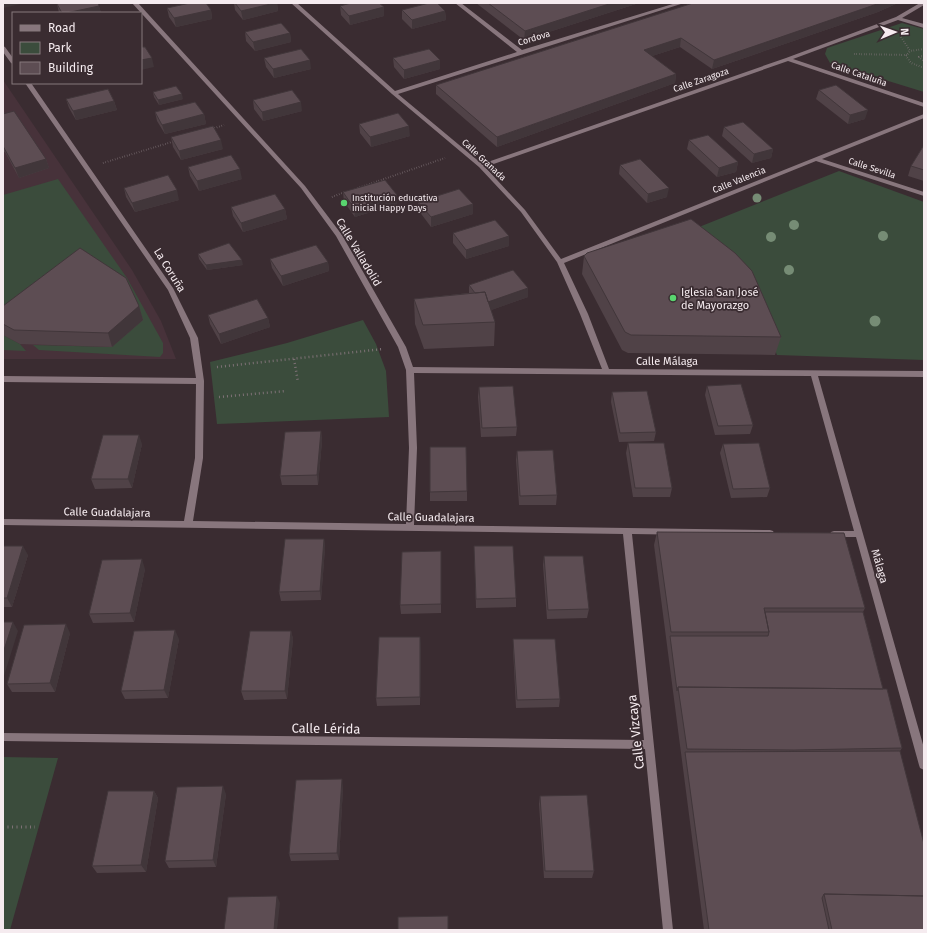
<svg xmlns="http://www.w3.org/2000/svg" width="927" height="933" viewBox="0 0 927 933" font-family="'Fira Sans',sans-serif">
	<style>
		.built { fill: #47323a }
		.green { fill: #3b4c3c }
		.lines { fill: none; stroke-linecap: round; stroke-linejoin: round }
		.path-far2 { stroke: #7d7175; stroke-width: 2; stroke-dasharray: 0.5 2; stroke-linecap: butt }
		.path-far1 { stroke: #7d7175; stroke-width: 2.5; stroke-dasharray: 1 3; stroke-linecap: butt }
		.path { stroke: #7d7175; stroke-width: 3; stroke-dasharray: 1 3.5; stroke-linecap: butt }
		.minor { fill: #88767d; fill-rule: evenodd }
		.tree { fill: #768c75 }
		.wall { fill: #504247 }
		.shaded-wall { fill: #41363a }
		.building { fill: #5d4d53; stroke: #41363a }
		.poi-dot { fill: #59d56f; stroke: #3a2c31; stroke-width: 1.5 }
		.labels { text-anchor: middle; stroke-width: 3.5; stroke-linejoin: round; paint-order: stroke }
		.far-street-label { font-size: 9px; fill: #f5ebef; stroke: #3a2c31 }
		.far-poi-label { font-size: 9px; fill: #f5ebef; stroke: #3a2c31; text-anchor: start }
		.street-label { font-size: 11px; fill: #f5ebef; stroke: #3a2c31 }
		.poi-label { font-size: 11px; fill: #f5ebef; stroke: #3a2c31; text-anchor: start }
		.near-street-label { font-size: 13px; fill: #f5ebef; stroke: #3a2c31 }
	</style>
	<rect width="100%" height="100%" fill="#3a2c31"/>
	<!-- built -->
	<path class="built" d="M3 80 132 270 161 321 176 359H3Z"/>
	<!-- green -->
	<path class="green" d="M902 23 924 29V92L830 63 825 54 827 48Z
		M839 171 924 202V360L777 355 757 306 684 233Z
		M58 179 127 278 163 343V353L160 357 39 350 33 345 112 347 3 324V195Z
		M363 320 376 344 386 371 389 417 217 424 210 362 287 343Z
		M3 335 20 344 26 351 3 350Z
		M3 757 58 758 10 930H3Z"/>
	<g class="lines">
		<!-- path-far2 -->
		<path class="path-far2" d="M901 37 910 51
			M924 49 910 51 906 56 911 63 924 68
			M854 54 907 55
			M924 55 919 57 924 61
			M212 129 224 125
			M103 163 175 141
			M355 189 445 158
			M332 197 345 192"/>
		<!-- path-far1 -->
		<path class="path-far1" d="M294 359 298 382
			M217 367 383 349
			M219 397 286 391"/>
		<!-- path -->
		<path class="path" d="M3 827H35"/>
		<!-- minor -->
		<path class="minor" d="M132 3H138L305 186 342 235 406 347 413 367 602 369 580 314 557 262 521 212 479 167 392 94 291 3H297L395 91 517 52 455 3H461L522 50 676 3H684L398 94 482 164 786 58 896 17 920 3H924V5L902 18 924 24V28L898 20 793 59 924 103V107L788 61 485 167 525 210 561 259 924 114V118L822 159 924 192V196L816 161 564 263 588 314 609 369 924 371V377L818 376 924 748V770L920 768 919 765 856 537H834L831 536 830 534 831 532 834 531H854L811 376 414 373 417 448 414 525 770 530 773 531 774 533 773 535 770 536 632 534 673 930H663L645 749 3 741V733L644 740 623 534 3 525V519L184 521 195 458 196 384 3 382V376L196 378 190 338 168 290 25 83H31L173 288 198 338 204 381 203 458 193 521 406 524 409 448 406 370 398 347 336 236 301 188Z
			M3 46 5 47 13 58V64L11 63 3 52Z"/>
	</g>
	<!-- trees -->
	<g class="tree">
		<circle cx="757" cy="198" r="4.5"/>
		<circle cx="794" cy="225" r="5"/>
		<circle cx="883" cy="236" r="5"/>
		<circle cx="771" cy="237" r="5"/>
		<circle cx="789" cy="270" r="5"/>
		<circle cx="875" cy="321" r="5.5"/>
	</g>
	<!-- wall -->
	<path class="wall" d="M234 3H277L278 11 243 20 235 10Z
		M476 3H639L524 40Z
		M693 3H898L878 12 712 69 680 47 652 56 676 74 675 83 497 147 436 94V85Z
		M57 4 99 6 101 13H59Z
		M340 6 384 16 350 25 341 15Z
		M167 8 211 10 212 19 176 27 169 17Z
		M402 10 445 11 446 20 412 29 402 19Z
		M245 32 290 33 291 42 255 51 246 41Z
		M264 58 311 69 274 78 266 67Z
		M393 58 440 60V69L404 79 394 67Z
		M819 90 865 119 848 124 816 99Z
		M153 92 183 99 159 105 154 97Z
		M66 99 114 101 117 110 76 120 69 108Z
		M253 100 302 111 263 121 254 109Z
		M3 110 5 114 46 159 49 168 19 178 5 152H3Z
		M155 112 204 114 206 124 165 134 157 121Z
		M359 124 410 136 371 147 360 133Z
		M724 127 773 149 771 158 752 163 722 136Z
		M171 137 223 149 181 160 173 147Z
		M689 140 738 162 736 172 717 177 687 149Z
		M924 145V181L908 176 911 166Z
		M620 165 667 197 647 203 619 174Z
		M188 167 242 179 199 191 190 176Z
		M124 188 179 200 135 212 126 197Z
		M343 192 397 204 355 217 344 202Z
		M418 202 473 204V214L431 227 419 211Z
		M231 207 285 209 287 219 243 232 233 216Z
		M453 233 509 246 466 259 453 243Z
		M198 254 243 265 207 270 199 259Z
		M584 256 781 337 775 355 628 353 622 350 582 274Z
		M270 259 328 262 329 271 283 286 272 268Z
		M469 285 528 288V297L491 310 495 322 494 346 424 349 415 324 414 299 469 293Z
		M3 306H139L143 320 112 347 20 344 3 335Z
		M208 315 268 318 270 327 221 344 210 324Z
		M707 386 753 425 750 434 715 435 705 395Z
		M479 387 517 427 516 436 481 437 478 397Z
		M612 392 656 432 654 441 619 442 611 402Z
		M321 431 322 441 318 485H282L280 476Z
		M628 443 672 488 670 497H633L626 453Z
		M142 444 132 488 95 489 91 479Z
		M723 444 770 488 767 497 731 498 720 453Z
		M517 451 557 495 556 505H519L516 460Z
		M467 491V501H430V492Z
		M657 532 865 608 863 612 883 689 902 748 900 751 924 930H704L654 545Z
		M324 539 325 548 321 600 281 601 279 592Z
		M3 546 28 555 12 607H3Z
		M474 546 516 598V607L476 608Z
		M441 551V613L401 614 400 605Z
		M544 556 589 609 587 618 547 619 543 565Z
		M145 569 134 622 93 623 89 614Z
		M291 631 293 639 287 699 244 700 241 691Z
		M70 633 55 692H12L7 684Z
		M179 639 168 698 125 699 121 691Z
		M513 639 560 699 559 707 516 708 513 648Z
		M421 645 420 705 377 706 376 698Z
		M343 787 339 860 291 861 289 854Z
		M154 791 158 798 146 872 97 873 92 866Z
		M226 794 216 867 169 868 165 861Z
		M540 796 594 871 592 878H544L539 804Z"/>
	<!-- shaded-wall -->
	<path class="shaded-wall" d="M3 3H25L3 8Z
		M275 3H277L278 11 243 20 241 11Z
		M612 3H639L524 40 525 31Z
		M880 3H898L878 12 712 69 714 60Z
		M99 6 101 13H66Z
		M384 7V16L350 25 349 16Z
		M211 10 212 19 176 27 174 18Z
		M445 11 446 20 412 29V20Z
		M290 33 291 42 255 51 253 42Z
		M681 38 680 47 643 59 644 50Z
		M152 58 154 67 141 70V60Z
		M310 60 311 69 274 78 273 69Z
		M440 60V69L404 79V70Z
		M676 74 675 83 497 147V137Z
		M182 94 183 99 159 105 158 100Z
		M114 101 117 110 76 120 73 111Z
		M301 102 302 111 263 121 262 112Z
		M868 110 865 119 848 124 850 115Z
		M204 114 206 124 165 134 162 125Z
		M409 126 410 136 371 147 370 137Z
		M221 140 223 149 181 160 179 151Z
		M773 149 771 158 752 163 754 154Z
		M46 159 49 168 19 178 15 168Z
		M738 162 736 172 717 177 719 168Z
		M240 169 242 179 199 191 197 181Z
		M669 188 667 197 647 203 648 194Z
		M177 190 179 200 135 212 132 203Z
		M397 195V204L355 217 354 208Z
		M473 204V214L431 227V217Z
		M285 209 287 219 243 232 241 223Z
		M509 236V246L466 259V250Z
		M242 260 243 265 207 270 206 265Z
		M328 262 329 271 283 286 281 276Z
		M528 288V297L483 313 484 303Z
		M139 306 143 320 112 347 108 333Z
		M268 318 270 327 221 344 219 334Z
		M321 431 322 441 318 485 317 475Z
		M139 435 142 444 132 488 128 479Z
		M324 539 325 548 321 600 320 591Z
		M23 546 28 555 12 607 7 598Z
		M142 559 145 569 134 622 130 613Z
		M13 622 18 631 3 679V653Z
		M66 624 70 633 55 692 50 683Z
		M175 630 179 639 168 698 164 690Z
		M291 631 293 639 287 699 285 691Z
		M420 637 421 645 420 705Z
		M342 779 343 787 339 860 337 853Z
		M223 786 226 794 216 867 213 860Z
		M154 791 158 798 146 872 141 865Z
		M277 896 280 903 277 930H274Z"/>
	<!-- building -->
	<path class="building" d="M61 3H98L99 6 66 13H62L57 4Z
		M190 3H206L211 10 174 18 167 8Z
		M235 3H275L241 11Z
		M351 3H379L384 7 349 16 340 6Z
		M429 3H437L445 11 412 20 402 10Z
		M488 3H612L525 31Z
		M693 3H880L714 60 681 38 644 50 676 74 497 137 436 85Z
		M281 23 290 33 253 42 245 32Z
		M141 47H145L152 58 141 60Z
		M301 49 310 60 273 69 264 58Z
		M429 49 440 60 404 70 393 58Z
		M836 85 868 110 850 115 819 90Z
		M176 86 182 94 158 100 153 92Z
		M108 89 114 101 73 111 66 99Z
		M292 90 301 102 262 112 253 100Z
		M195 102 204 114 162 125 155 112Z
		M14 111 46 159 15 168 3 146V114Z
		M398 113 409 126 370 137 359 124Z
		M743 122 773 149 754 154 724 127Z
		M213 126 221 140 179 151 171 137Z
		M708 135 738 162 719 168 689 140Z
		M924 145V170L911 166Z
		M231 155 240 169 197 181 188 167Z
		M640 159 669 188 648 194 620 165Z
		M168 175 177 190 132 203 124 188Z
		M385 180 397 195 354 208 343 192Z
		M459 189 473 204 431 217 418 202Z
		M275 194 285 209 241 223 231 207Z
		M691 219 735 253 752 271 781 337 631 335 625 332 584 256 587 253Z
		M495 220 509 236 466 250 453 233Z
		M229 243 242 260 206 265 198 254Z
		M316 245 328 262 281 276 270 259Z
		M80 248 126 278 139 306 108 333 14 330 3 324V306Z
		M513 270 528 288 488 302 485 292 475 293 469 285Z
		M485 292 495 322 423 325 414 299Z
		M257 299 268 318 219 334 208 315Z
		M741 384 753 425 718 426 707 386Z
		M513 386 517 427 482 428 479 387Z
		M647 391 656 432 620 433 612 392Z
		M321 431 317 475 280 476 285 432Z
		M103 435H139L128 479H91Z
		M628 443H664L672 488H635Z
		M759 443 770 488 733 489 723 444Z
		M430 447H466L467 491 430 492Z
		M553 450 557 495 520 496 517 451Z
		M657 532 844 533 865 608H764L769 632H671Z
		M285 539H324L320 591 279 592Z
		M3 546H23L7 598H3Z
		M474 546H513L516 598 476 599Z
		M441 551V604L400 605 402 552Z
		M544 556H583L589 609 548 610Z
		M142 559 130 613 89 614 102 560Z
		M765 612H863L883 689 678 687 677 691 670 636H768L769 632Z
		M3 622H13L3 653Z
		M66 624 50 683 7 684 24 625Z
		M175 630 164 690 121 691 134 631Z
		M250 631H291L285 691H241Z
		M379 637H420V697L376 698Z
		M513 639H555L560 699 517 700Z
		M678 687 887 689 902 748 794 750 687 749Z
		M900 751 924 844V896L824 894 822 898 829 930H709L685 752Z
		M342 779 337 853 289 854 296 780Z
		M223 786 213 860 165 861 177 787Z
		M108 791H154L141 865 92 866Z
		M587 795 594 871H545L540 796Z
		M824 894 924 896V930H832Z
		M277 896 274 930H224L228 897Z
		M448 916V930H398V917Z"/>
	<!-- markers -->
	<g class="poi-dot">
		<circle cx="344" cy="203" r="4"/>
		<circle cx="673" cy="298" r="4"/>
	</g>
	<g class="labels">
		<!-- far-street labels -->
		<g class="far-street-label">
			<text transform="translate(534 38) rotate(-17)" y="3">Cordova</text>
			<text transform="translate(859 74) rotate(19)" y="3">Calle Cataluña</text>
			<text transform="translate(701 80) rotate(-19)" y="3">Calle Zaragoza</text>
			<text transform="translate(484 160) rotate(43)" y="3">Calle Granada</text>
			<text transform="translate(872 168) rotate(18)" y="3">Calle Sevilla</text>
			<text transform="translate(739 180) rotate(-22)" y="3">Calle Valencia</text>
		</g>
		<!-- far-poi labels -->
		<g class="far-poi-label">
			<text x="352" y="201">Institución educativa<tspan x="352" dy="10">inicial Happy Days</tspan></text>
		</g>
		<!-- street labels -->
		<g class="street-label">
			<text transform="translate(359 252) rotate(59)" y="4">Calle Valladolid</text>
			<text transform="translate(170 270) rotate(58)" y="4">La Coruña</text>
			<text x="667" y="365">Calle Málaga</text>
			<text transform="translate(107 512) rotate(1)" y="4">Calle Guadalajara</text>
			<text transform="translate(431 517) rotate(1)" y="4">Calle Guadalajara</text>
			<text transform="translate(880 566) rotate(74)" y="4">Málaga</text>
		</g>
		<!-- poi labels -->
		<g class="poi-label">
			<text x="681" y="296">Iglesia San José<tspan x="681" dy="13">de Mayorazgo</tspan></text>
		</g>
		<!-- near-street labels -->
		<g class="near-street-label">
			<text transform="translate(326 728) rotate(1)" y="5">Calle Lérida</text>
			<text transform="translate(635 732) rotate(-96)" y="5">Calle Vizcaya</text>
		</g>
	</g>
	<!-- border -->
	<rect width="927" height="933" fill="none" stroke="#f5ebef" stroke-width="8"/>
	<!-- legend -->
	<rect x="12" y="12" width="130" height="72" fill="#3a2c31" stroke="#85787d"/>
	<rect x="20" y="25" width="20" height="6" fill="#88767d" stroke="#85787d"/>
	<text x="48" y="32" font-size="12" fill="#f5ebef">Road</text>
	<rect x="20" y="42" width="20" height="12" fill="#3b4c3c" stroke="#85787d"/>
	<text x="48" y="52" font-size="12" fill="#f5ebef">Park</text>
	<rect x="20" y="62" width="20" height="12" fill="#5d4d53" stroke="#85787d"/>
	<text x="48" y="72" font-size="12" fill="#f5ebef">Building</text>
	<!-- north arrow -->
	<g transform="translate(895 32) rotate(88)" stroke="#3a2c31" stroke-width="3" paint-order="stroke">
	<path d="M0-3L7 15L0 10L-7 15Z" fill="#f5ebef"/>
	<text y="-6" font-size="11" font-weight="bold" text-anchor="middle" fill="#f5ebef">N</text>
	</g>
</svg>
